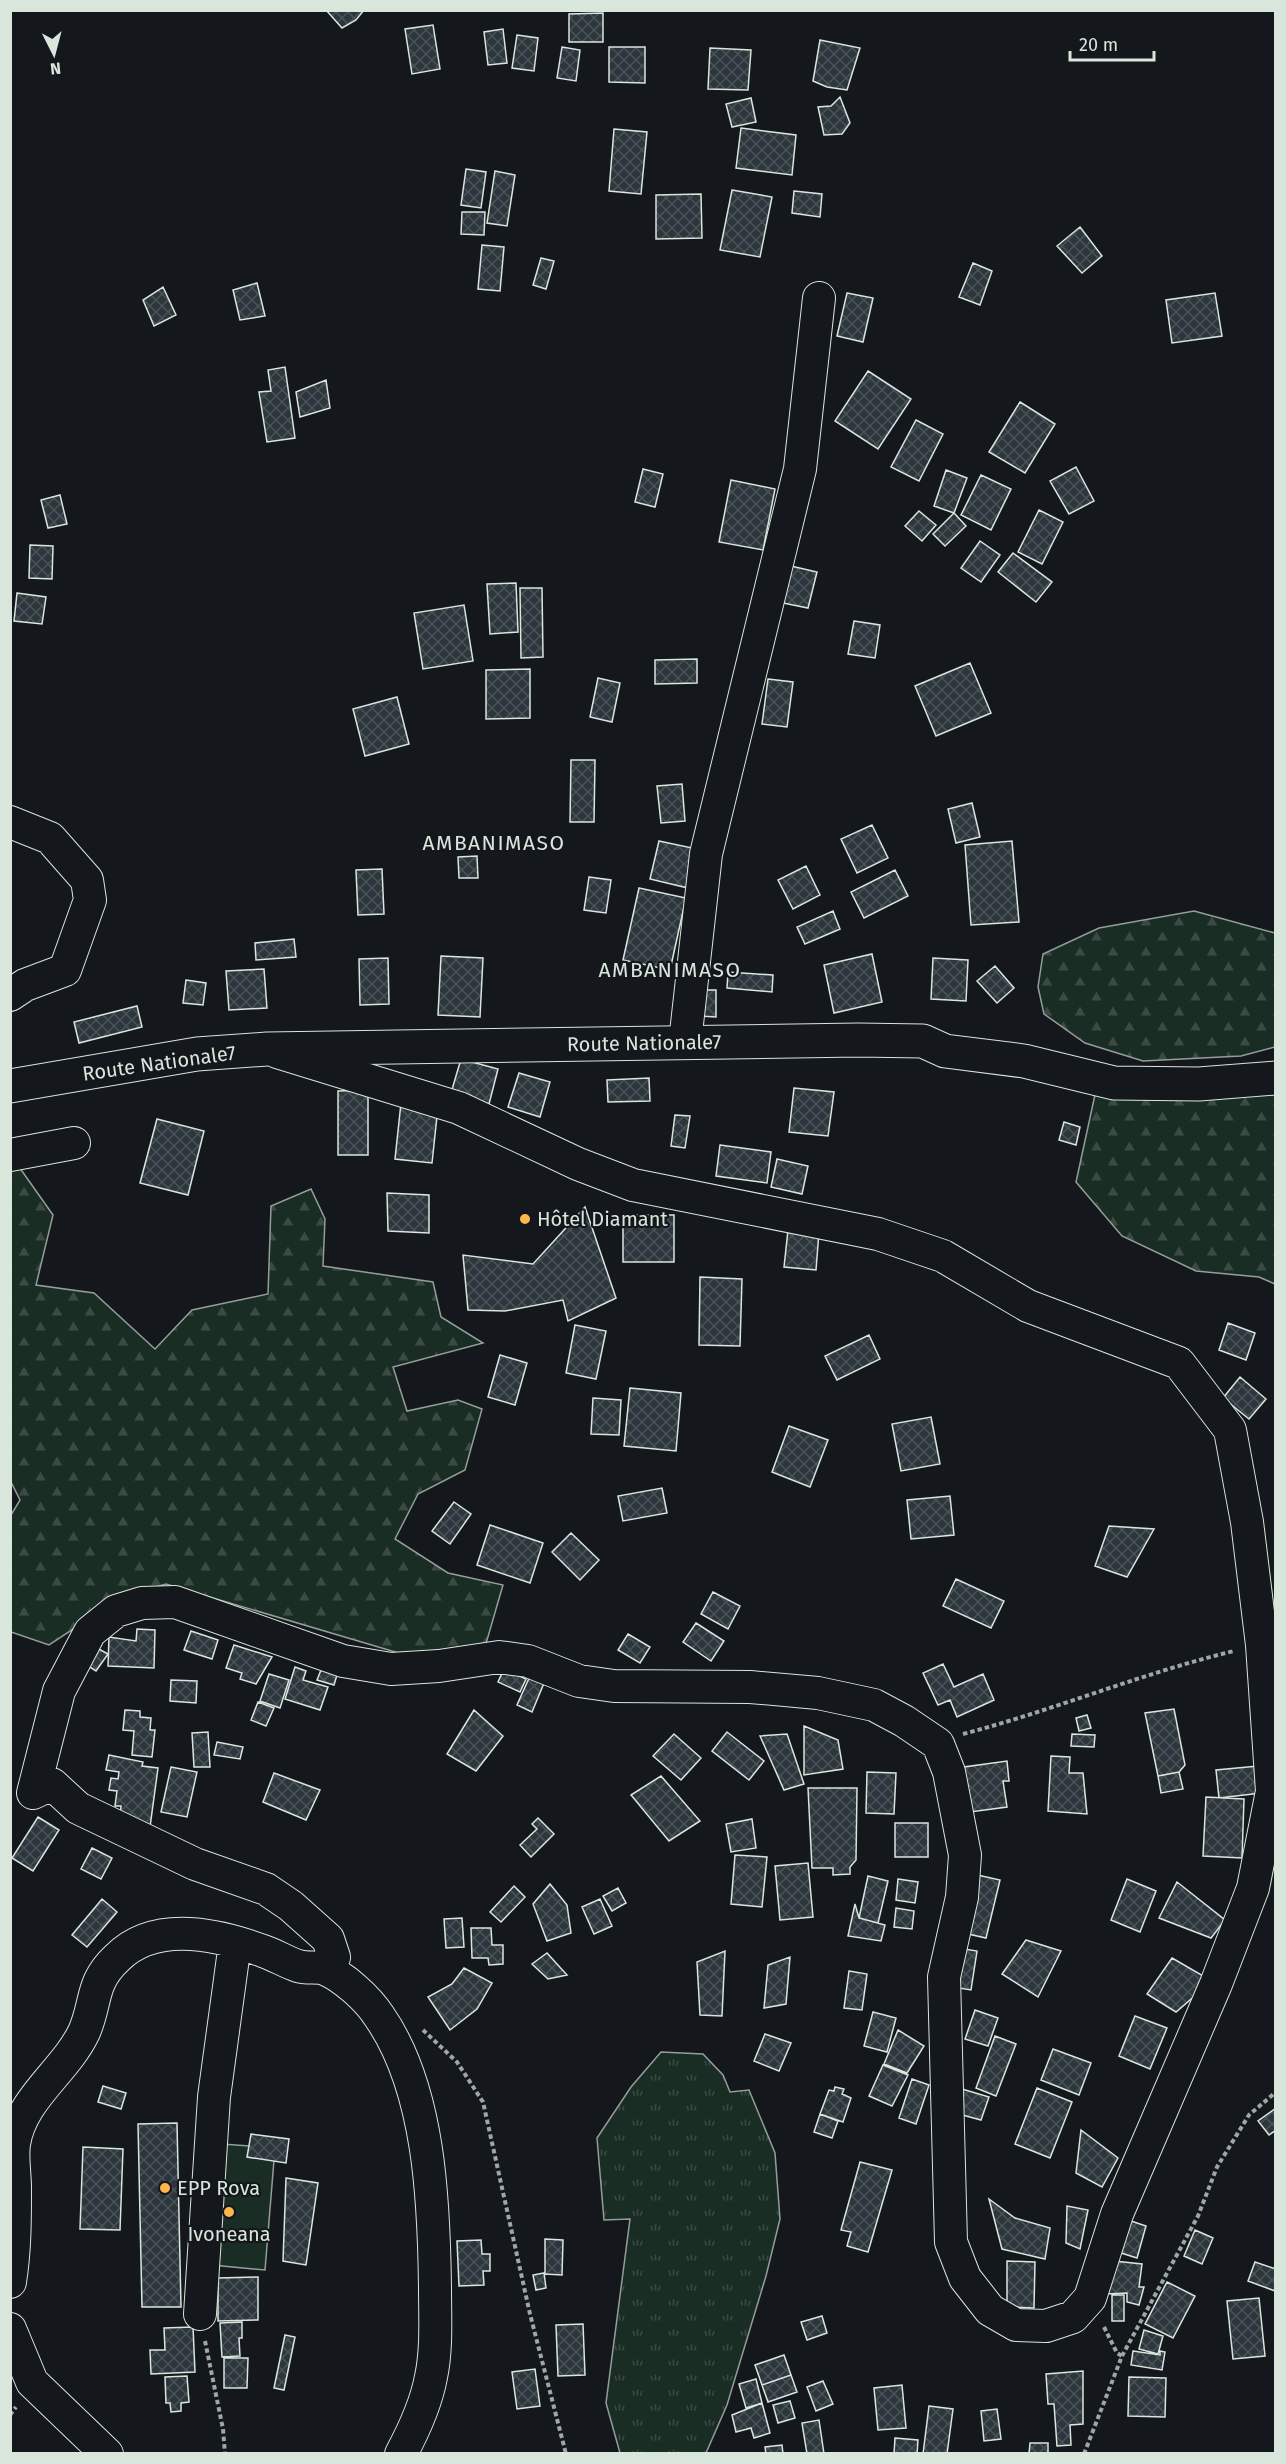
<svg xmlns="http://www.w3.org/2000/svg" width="1286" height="2464" viewBox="0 0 1286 2464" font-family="'Fira Sans',sans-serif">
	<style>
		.grass { fill: url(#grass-tufts); stroke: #939e99; stroke-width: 1.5 }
		.forest { fill: url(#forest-firs); stroke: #939e99; stroke-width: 1.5 }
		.park { fill: #1a2d24; stroke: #939e99; stroke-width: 1.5 }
		.building { fill: url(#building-cross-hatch); stroke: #d8e6dc; stroke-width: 1.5 }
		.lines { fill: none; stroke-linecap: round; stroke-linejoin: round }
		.minor-casing { stroke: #d8e6dc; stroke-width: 34 }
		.major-casing { stroke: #d8e6dc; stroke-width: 35 }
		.path { stroke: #9da8a2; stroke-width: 4; stroke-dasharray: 4.5 3; stroke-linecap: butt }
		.minor { stroke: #14181c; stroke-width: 32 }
		.major { stroke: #14181c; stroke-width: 33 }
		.poi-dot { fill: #ffb74d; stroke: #14181c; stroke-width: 2 }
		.labels { text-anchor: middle; stroke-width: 4.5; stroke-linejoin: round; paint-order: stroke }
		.street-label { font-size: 20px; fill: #d8e6dc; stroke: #14181c }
		.poi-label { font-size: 20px; fill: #d8e6dc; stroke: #14181c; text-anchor: start }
		.neighbourhood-label { font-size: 21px; letter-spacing: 1.5px; fill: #d8e6dc; stroke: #14181c }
	</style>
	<defs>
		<pattern id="grass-tufts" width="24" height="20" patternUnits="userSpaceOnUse" patternTransform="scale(1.5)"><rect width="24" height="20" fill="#1a2d24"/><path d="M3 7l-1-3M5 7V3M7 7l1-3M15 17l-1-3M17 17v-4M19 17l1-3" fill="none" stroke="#3b4b43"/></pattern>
		<pattern id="forest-firs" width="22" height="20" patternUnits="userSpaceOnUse" patternTransform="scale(1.5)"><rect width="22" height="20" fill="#1a2d24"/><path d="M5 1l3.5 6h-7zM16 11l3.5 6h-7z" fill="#3b4b43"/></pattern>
		<pattern id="building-cross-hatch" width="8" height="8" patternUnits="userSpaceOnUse" patternTransform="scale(1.5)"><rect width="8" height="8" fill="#2c363c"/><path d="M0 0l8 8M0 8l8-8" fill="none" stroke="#4a5358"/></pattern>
	</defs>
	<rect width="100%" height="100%" fill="#14181c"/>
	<!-- grass -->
	<path class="grass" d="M661 2052 703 2054 723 2075 730 2092 749 2090 775 2153 780 2219 766 2276 727 2405 706 2453H620L606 2403 630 2219 604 2220 597 2138 631 2087Z"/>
	<!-- forest -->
	<path class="forest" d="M1194 911 1275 933V1047L1241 1056 1143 1061 1085 1043 1044 1014 1038 987 1043 954 1099 928Z
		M1275 1086V1284L1259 1277 1196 1271 1122 1236 1076 1182 1096 1090Z
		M17 1164 53 1215 36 1285 94 1293 155 1349 192 1310 268 1294 271 1206 311 1189 325 1219 323 1266 433 1282 441 1317 483 1343 393 1367 407 1411 458 1400 482 1409 465 1470 418 1494 395 1539 448 1573 503 1585 485 1647 402 1654 166 1584 122 1597 49 1645 11 1632V1515L20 1500 10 1480 11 1165Z"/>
	<!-- park -->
	<path class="park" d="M222 2144 275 2148 265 2270 212 2265Z"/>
	<!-- building -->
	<path class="building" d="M326 10H364L356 20 342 28Z
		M603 13V42H569V14Z
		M433 25 440 69 412 74 405 29Z
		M503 29 507 63 488 65 484 32Z
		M517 35 538 38 534 71 512 68Z
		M820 40 860 48 847 90 827 87 813 81Z
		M562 47 580 50 576 81 557 78Z
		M609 47H645V83L609 82Z
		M710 48 751 50 748 90 708 89Z
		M840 97 850 123 842 134 824 135 818 107 831 106Z
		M751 98 756 122 732 127 726 104Z
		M741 128 796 135 792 175 736 168Z
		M614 129 647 132 641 194 609 191Z
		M466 169 486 172 481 208 461 205Z
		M495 171 515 175 507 226 487 223Z
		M732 190 772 197 760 257 720 250Z
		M794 191 822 194 820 217 792 213Z
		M701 194 702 238 656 239V195Z
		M462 212H485L484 235 461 234Z
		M1080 227 1102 256 1082 273 1057 246Z
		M482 245 504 247 500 291 478 289Z
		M541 258 554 261 546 289 533 285Z
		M973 263 992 271 980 305 959 297Z
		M257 283 265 316 240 320 233 290Z
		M163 287 176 315 154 326 143 300Z
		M847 293 873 298 863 342 837 336Z
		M1215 293 1222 336 1172 343 1166 300Z
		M285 367 295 438 267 442 259 392 271 391 268 370Z
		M868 371 911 399 878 449 835 421Z
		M326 380 330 408 300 417 296 392Z
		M1020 402 1055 424 1025 473 989 452Z
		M916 420 943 434 919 481 891 467Z
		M1076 467 1094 501 1069 514 1050 481Z
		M643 469 663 474 655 507 635 502Z
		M946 470 967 478 954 513 934 506Z
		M981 475 1011 489 991 530 961 515Z
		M731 480 775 489 763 550 719 542Z
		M60 495 67 524 48 528 41 500Z
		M1039 510 1063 522 1042 564 1018 552Z
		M919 511 936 525 922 541 905 526Z
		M954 513 966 526 945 546 933 534Z
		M980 541 1000 555 981 582 961 568Z
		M30 545 53 546 52 579 29 578Z
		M1013 553 1052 582 1036 602 998 572Z
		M791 566 817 572 808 608 783 603Z
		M516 583 518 632 490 634 487 584Z
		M520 588H542L543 657 521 658Z
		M17 593 46 597 42 624 14 621Z
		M464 605 473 661 423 669 414 613Z
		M854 621 880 625 875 658 848 654Z
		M697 659V683L655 684V660Z
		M970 663 991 713 936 736 915 686Z
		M530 669V718L486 719V670Z
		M598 678 620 683 612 722 590 717Z
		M768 679 793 682 787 727 762 724Z
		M397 697 409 744 365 756 353 709Z
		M571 760H595L594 822H570Z
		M682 784 685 821 661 823 657 786Z
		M972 803 980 837 956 843 948 809Z
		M872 825 888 858 857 873 841 839Z
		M659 841 697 849 688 888 650 879Z
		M1012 841 1019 922 971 925 965 845Z
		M477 856 478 878H459L458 857Z
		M806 866 820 895 793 909 778 880Z
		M382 869 384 914 358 915 356 870Z
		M895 870 908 896 864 918 851 892Z
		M589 877 611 880 606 913 584 910Z
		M639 888 686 898 670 970 623 960Z
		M833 911 840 929 805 944 797 927Z
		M294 939 296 957 256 960 255 943Z
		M872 954 882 1002 834 1013 824 965Z
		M441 956 483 958 480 1017 438 1015Z
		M388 958 389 1004 360 1005 359 959Z
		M933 958 968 960 966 1001 931 999Z
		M995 966 1014 988 997 1003 977 981Z
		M264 969 267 1008 229 1010 226 971Z
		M728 972 773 975 772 992 727 988Z
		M186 980 206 983 203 1005 183 1003Z
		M701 990H716V1017L700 1016Z
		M137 1006 142 1027 79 1043 74 1022Z
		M461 1059 498 1069 489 1104 451 1093Z
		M519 1073 550 1082 540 1117 508 1107Z
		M649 1078 650 1101 608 1102 607 1080Z
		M794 1088 834 1092 828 1136 789 1132Z
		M368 1090V1155H338V1091Z
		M401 1103 438 1107 432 1163 395 1159Z
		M675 1115 690 1116 685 1148 671 1146Z
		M157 1119 204 1131 188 1195 140 1183Z
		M1064 1122 1080 1127 1076 1145 1059 1140Z
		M720 1145 771 1152 767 1183 716 1176Z
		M777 1159 808 1166 802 1194 771 1187Z
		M387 1193 429 1195V1233L388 1231Z
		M585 1207 616 1298 568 1321 563 1300 505 1311 468 1310 463 1255 533 1264Z
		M623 1215H674V1262H623Z
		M788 1230 819 1232 816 1270 784 1267Z
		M700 1277 742 1279 740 1346 699 1345Z
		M1228 1323 1255 1333 1246 1360 1219 1350Z
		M575 1325 606 1331 596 1379 566 1373Z
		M869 1335 880 1359 837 1380 825 1356Z
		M500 1355 527 1363 515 1405 488 1397Z
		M1240 1377 1266 1399 1249 1419 1223 1398Z
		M630 1388 681 1393 676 1451 624 1446Z
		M593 1398 621 1400 619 1435 591 1434Z
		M931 1417 940 1464 901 1471 892 1424Z
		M789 1426 828 1440 810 1487 772 1472Z
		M662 1488 667 1513 623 1521 618 1496Z
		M950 1496 954 1535 911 1539 907 1500Z
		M454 1502 471 1514 450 1544 432 1531Z
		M490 1525 543 1543 530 1583 477 1565Z
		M1109 1526 1154 1529 1127 1577 1095 1566Z
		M571 1533 599 1560 580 1580 552 1552Z
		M956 1579 1004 1601 991 1628 943 1606Z
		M713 1592 740 1606 728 1629 701 1614Z
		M696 1623 724 1641 711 1661 683 1642Z
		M137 1629 155 1630 154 1668 108 1666 109 1637 136 1641Z
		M191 1631 218 1640 212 1659 184 1650Z
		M628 1634 650 1647 640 1663 618 1650Z
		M234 1645 272 1657 256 1684 240 1679 242 1673 226 1668Z
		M97 1648 108 1654 96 1671 85 1664Z
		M943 1664 954 1687 983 1674 994 1700 957 1717 950 1700 938 1705 923 1673Z
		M295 1667 306 1671 303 1680 328 1687 320 1710 285 1699Z
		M504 1669 526 1679 520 1692 498 1682Z
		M321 1670 337 1675 334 1685 317 1680Z
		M269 1674 289 1680 280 1708 260 1701Z
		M530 1676 544 1683 532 1712 517 1705Z
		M171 1680 197 1681 196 1703 170 1701Z
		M258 1702 274 1708 266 1726 251 1720Z
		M1174 1709 1185 1765 1179 1772 1158 1776 1145 1713Z
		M125 1710 140 1711V1717L151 1718 150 1730H155L152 1757 132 1755 134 1731 123 1730Z
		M474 1710 503 1736 476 1771 447 1754Z
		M1087 1715 1091 1728 1079 1731 1076 1718Z
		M804 1726 838 1740 843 1769 804 1775Z
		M208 1732 210 1767H194L192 1733Z
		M727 1732 764 1761 749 1780 712 1751Z
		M674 1734 701 1758 681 1780 653 1756Z
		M787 1734 804 1784 784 1790 760 1736Z
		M1072 1734 1095 1735 1094 1747 1071 1746Z
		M217 1742 243 1747 240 1759 214 1755Z
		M109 1755 143 1762 142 1766 158 1768 150 1827 120 1816 121 1806H115L117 1791 109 1790 111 1778 118 1779 119 1772 106 1770Z
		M1051 1756 1070 1757 1069 1773H1083L1087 1814 1048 1811Z
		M1007 1761 1009 1781H1003L1007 1807 970 1812 964 1767Z
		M1258 1766 1261 1793 1219 1798 1216 1770Z
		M171 1767 197 1772 187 1817 161 1812Z
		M867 1772 896 1773 894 1814 866 1813Z
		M1179 1772 1183 1789 1161 1793 1158 1776Z
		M274 1773 320 1790 306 1820 263 1802Z
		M661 1776 700 1821 669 1841 631 1795Z
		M808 1788H857L856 1860 850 1867V1874L833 1875V1868H812Z
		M1206 1797 1244 1799 1242 1858 1203 1856Z
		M38 1817 59 1830 33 1871 12 1858Z
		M538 1818 554 1834 531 1857 520 1845 537 1829 532 1824Z
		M752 1819 756 1848 731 1852 726 1824Z
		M895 1823H928V1857H895Z
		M92 1848 112 1858 101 1879 81 1869Z
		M735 1855 767 1857 762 1907 731 1904Z
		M808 1863 813 1917 780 1920 775 1866Z
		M973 1874 1000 1880 986 1938 959 1932Z
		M868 1876 888 1881 878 1923 859 1918Z
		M898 1879 918 1882 915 1903 896 1900Z
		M1127 1879 1156 1891 1140 1932 1111 1920Z
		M1177 1882 1225 1920 1211 1938 1159 1918Z
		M550 1884 567 1905 571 1933 547 1941 533 1904Z
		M514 1886 525 1897 501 1922 490 1912Z
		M618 1888 626 1903 612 1911 603 1896Z
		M102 1899 117 1912 87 1947 72 1935Z
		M600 1899 612 1926 594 1934 582 1907Z
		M855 1904 859 1918 885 1925 881 1941 848 1936Z
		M896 1908 914 1911 912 1929 894 1927Z
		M462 1918 464 1947 446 1948 444 1919Z
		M471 1928H491L492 1945H503V1964L489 1965 488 1958H472Z
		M1026 1940 1061 1951 1038 1997 1002 1974Z
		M958 1948 977 1951 971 1990 952 1987Z
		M725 1951 722 2016 700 2015 697 1962Z
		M547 1953 567 1975 548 1979 532 1964Z
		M790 1957 786 2004 764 2008 768 1965Z
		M1172 1958 1212 1981 1176 2012 1147 1994Z
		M464 1968 492 1983 477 2009 450 2030 428 1997 452 1984Z
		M849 1971 867 1974 862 2010 844 2008Z
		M975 2010 998 2018 988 2046 965 2039Z
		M873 2012 896 2018 887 2052 864 2046Z
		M1135 2016 1167 2028 1150 2069 1119 2056Z
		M898 2030 924 2046 907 2073 884 2064Z
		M765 2034 791 2043 779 2071 754 2061Z
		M995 2036 1016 2044 996 2096 976 2088Z
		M1053 2049 1091 2063 1079 2095 1041 2080Z
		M883 2065 908 2075 892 2106 869 2096Z
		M912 2079 929 2085 916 2124 899 2118Z
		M103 2086 126 2093 121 2109 98 2102Z
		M835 2087 844 2089 842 2094 851 2098 843 2122 820 2114 829 2090 834 2091Z
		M1037 2088 1072 2102 1050 2158 1015 2144Z
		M962 2089 989 2097 981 2120 955 2113Z
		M1276 2108V2130L1269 2135 1258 2121Z
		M820 2114 838 2121 832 2138 814 2132Z
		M177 2123 181 2307H142L138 2124Z
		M1081 2130 1118 2158 1102 2187 1076 2173Z
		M251 2134 289 2139 286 2163 247 2157Z
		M83 2147 123 2149 120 2230 80 2229Z
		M860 2162 892 2170 868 2252 847 2246 851 2232 841 2230Z
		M286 2178 318 2183 306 2265 283 2261Z
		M989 2199 1015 2218 1050 2228 1045 2259 1002 2249Z
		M1067 2206 1088 2210 1080 2249 1066 2243Z
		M1131 2221 1146 2226 1137 2258 1121 2253Z
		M1195 2230 1213 2238 1202 2264 1184 2256Z
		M545 2239 563 2240 562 2275 545 2274Z
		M481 2240 482 2254H490V2271H483L484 2285 459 2286 457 2241Z
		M1007 2261 1035 2262 1034 2308 1007 2307Z
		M1114 2261 1142 2264 1139 2287H1144L1139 2305 1127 2302V2293L1105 2294Z
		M1255 2262 1276 2269 1275 2291 1248 2281Z
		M544 2273 546 2288 536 2290 533 2275Z
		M258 2277V2320L218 2321V2278Z
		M1167 2282 1195 2296 1173 2338 1145 2324Z
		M1112 2295H1124V2321H1112Z
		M1259 2298 1265 2356 1233 2359 1227 2301Z
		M822 2316 827 2333 807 2340 801 2322Z
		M242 2322V2338H239L240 2356 222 2357 220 2323Z
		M583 2324 585 2375 558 2376 556 2325Z
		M193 2327 195 2372 151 2374 150 2350H165L164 2328Z
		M1144 2330 1163 2336 1158 2354 1139 2349Z
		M285 2335 295 2337 284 2390 274 2388Z
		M1133 2351 1160 2355V2351L1165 2352 1162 2370 1131 2365Z
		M784 2355 791 2375 762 2385 755 2365Z
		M224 2358H248L247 2388H224Z
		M535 2369 540 2406 517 2409 512 2372Z
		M1083 2371V2424L1070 2425 1071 2445 1057 2446 1054 2404H1048L1046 2374Z
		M791 2375 797 2392 768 2402 762 2385Z
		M187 2376 189 2402 181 2403V2411L171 2412 170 2403H166L165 2377Z
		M1129 2377 1166 2378 1165 2417 1128 2416Z
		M756 2379 762 2403 746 2408 739 2384Z
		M823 2381 833 2404 816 2411 807 2387Z
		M902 2385 906 2428 878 2430 874 2388Z
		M790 2401 795 2418 778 2423 773 2405Z
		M762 2403 770 2433 754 2438 751 2428 736 2432 732 2415Z
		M929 2406 953 2409 947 2454H923Z
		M997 2409 1001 2439 984 2441 981 2411Z
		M819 2420 824 2454H807L802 2423Z
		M895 2438 918 2440 917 2454H894Z
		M1030 2443H1048V2454H1029Z
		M782 2445 783 2454H766L765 2447Z"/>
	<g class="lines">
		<!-- minor casing -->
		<g class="minor-casing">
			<path id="minor" d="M10 822 50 838 87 880 90 900 65 970 25 985 10 995
				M685 1042 706 854 800 469 819 298
				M10 1155 74 1143
				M33 1793 59 1691 90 1632 116 1611 142 1603 175 1602 343 1661 391 1669 439 1666 499 1657 528 1661 579 1681 614 1686 750 1687 818 1693 874 1705 904 1721 938 1744 949 1772 965 1855 962 1897 944 1977 951 2242 965 2278 990 2310 1016 2325 1046 2326 1073 2317 1090 2298 1117 2214 1216 1984 1253 1888 1272 1791 1262 1645 1247 1522 1230 1430 1179 1363 1028 1306 943 1256 878 1234 633 1185 578 1164 459 1108 277 1052
				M33 1793 52 1784 78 1808 195 1864 266 1889 291 1906 328 1939 334 1957 324 1968
				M10 2282C15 2250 15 2220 15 2188 15 2174 12 2158 14 2144 21 2098 65 2072 84 2032 97 2003 90 1983 117 1958 155 1920 217 1934 263 1951 275 1955 286 1962 298 1966 307 1969 317 1966 325 1969 344 1977 368 1999 379 2016 430 2089 434 2203 435 2288 435 2317 437 2349 431 2377 426 2404 414 2430 401 2454
				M200 2314 214 2097 235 1943
				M10 2329 32 2382 107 2454"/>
		</g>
		<!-- major casing -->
		<g class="major-casing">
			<path id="major" d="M10 1086 197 1054 267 1049 858 1040 923 1041 945 1051 1024 1061 1114 1083 1199 1084 1276 1078"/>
		</g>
		<!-- path -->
		<path class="path" d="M963 1734C1055 1710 1142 1673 1234 1651
			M423 2030 457 2062 483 2102 530 2314 566 2454
			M1104 2327 1117 2353 1122 2356
			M205 2341 223 2429 225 2454
			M10 2415 16 2407
			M1084 2454 1122 2356 1198 2216 1217 2167 1249 2115 1276 2092"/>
		<!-- minor -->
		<use href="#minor" class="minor"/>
		<!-- major -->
		<use href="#major" class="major"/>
	</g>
	<!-- markers -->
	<g class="poi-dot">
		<circle cx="525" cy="1219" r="6"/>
		<circle cx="165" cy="2188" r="6"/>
		<circle cx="229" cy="2212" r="6"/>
	</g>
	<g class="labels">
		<!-- street labels -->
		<g class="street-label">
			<text transform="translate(644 1043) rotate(-1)" y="7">Route Nationale7</text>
			<text transform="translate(159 1063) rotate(-8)" y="7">Route Nationale7</text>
		</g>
		<!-- poi labels -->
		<g class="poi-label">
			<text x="537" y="1226">Hôtel Diamant</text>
			<text x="177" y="2195">EPP Rova</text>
			<text x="229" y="2241" text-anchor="middle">Ivoneana</text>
		</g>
		<!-- neighbourhood labels -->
		<g class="neighbourhood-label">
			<text x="494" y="850">AMBANIMASO</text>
			<text x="670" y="977">AMBANIMASO</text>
		</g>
	</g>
	<!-- border -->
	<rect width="1286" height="2464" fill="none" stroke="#d8e6dc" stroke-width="24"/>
	<!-- north arrow -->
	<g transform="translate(54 54) rotate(174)" stroke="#14181c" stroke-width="4.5" paint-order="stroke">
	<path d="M0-4.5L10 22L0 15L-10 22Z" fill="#d8e6dc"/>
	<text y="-9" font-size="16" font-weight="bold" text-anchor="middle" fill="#d8e6dc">N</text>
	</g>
	<!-- scale -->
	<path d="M1070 51v9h84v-9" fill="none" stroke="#d8e6dc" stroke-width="3"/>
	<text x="1079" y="51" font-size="18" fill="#d8e6dc" stroke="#14181c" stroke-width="4.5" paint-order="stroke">20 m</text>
</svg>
